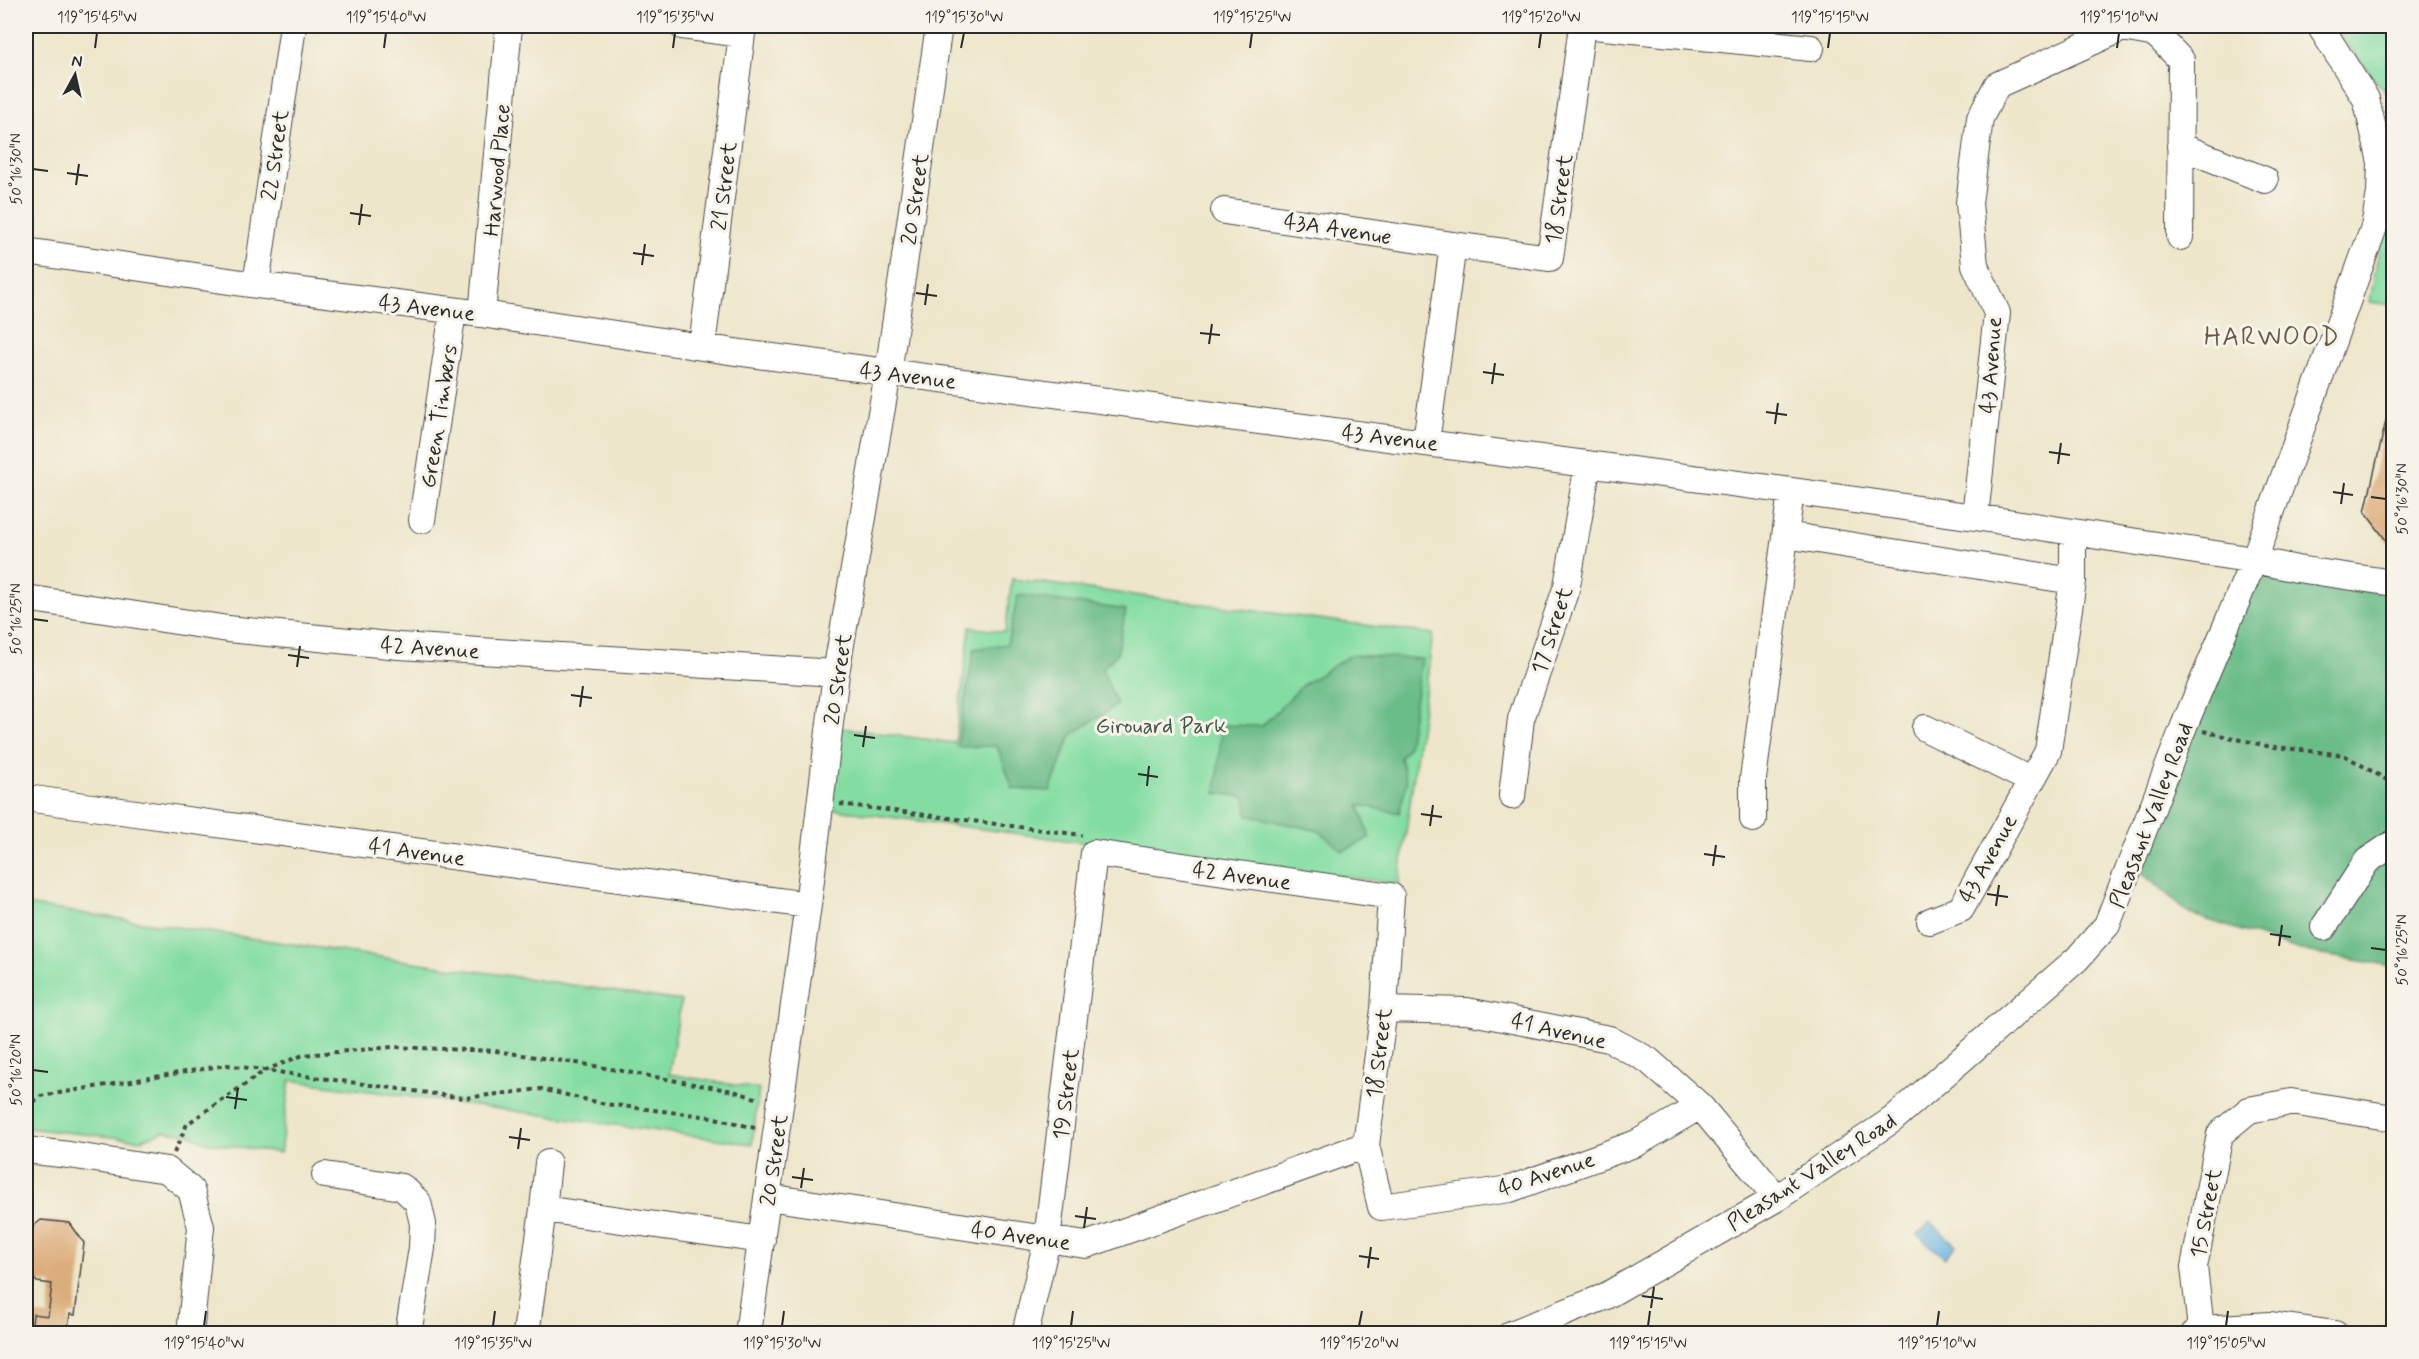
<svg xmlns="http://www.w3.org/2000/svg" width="2419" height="1359" viewBox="0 0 2419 1359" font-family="Mynerve,sans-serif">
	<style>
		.green { fill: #83dda2; stroke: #578466; stroke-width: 1.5 }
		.forest { fill: #6abc88; stroke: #4a745a; stroke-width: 1.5 }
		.water { fill: #68b2e0; stroke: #4a6e86; stroke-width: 1.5 }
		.building { fill: #dcad7c }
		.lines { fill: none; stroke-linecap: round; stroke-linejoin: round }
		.minor-casing { stroke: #484743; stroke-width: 28 }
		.path { stroke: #484743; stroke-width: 4; stroke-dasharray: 4.5 4.5; stroke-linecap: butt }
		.minor { stroke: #fff; stroke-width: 26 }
		.ticks { fill: none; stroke: #2b2b2b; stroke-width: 2 }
		.labels { text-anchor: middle; stroke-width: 6; stroke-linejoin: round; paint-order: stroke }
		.street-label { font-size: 22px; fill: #2b2b2b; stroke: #f7f3e8 }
		.park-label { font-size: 22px; fill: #415849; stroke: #f7f3e8 }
		.quarter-label { font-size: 26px; letter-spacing: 1.5px; fill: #695847; stroke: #f7f3e8 }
		.neatline { fill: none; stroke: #2b2b2b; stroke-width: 2 }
		.ticks-label { font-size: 15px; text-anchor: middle; fill: #2b2b2b }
	</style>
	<rect width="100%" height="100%" fill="#f7f3e8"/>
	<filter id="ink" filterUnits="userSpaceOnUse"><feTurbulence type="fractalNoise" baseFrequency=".0167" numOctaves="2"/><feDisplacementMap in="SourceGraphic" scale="12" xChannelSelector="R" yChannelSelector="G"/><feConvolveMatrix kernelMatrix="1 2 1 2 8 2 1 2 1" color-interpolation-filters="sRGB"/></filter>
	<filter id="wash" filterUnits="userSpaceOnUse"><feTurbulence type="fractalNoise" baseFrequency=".008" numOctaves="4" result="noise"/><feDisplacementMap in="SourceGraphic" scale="24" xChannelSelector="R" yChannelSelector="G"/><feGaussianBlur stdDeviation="1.35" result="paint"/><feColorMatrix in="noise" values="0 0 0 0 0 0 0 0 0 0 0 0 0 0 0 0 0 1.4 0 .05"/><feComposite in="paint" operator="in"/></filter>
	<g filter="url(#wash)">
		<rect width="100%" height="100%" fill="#ede6ca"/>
		<!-- green -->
		<path class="green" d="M2334 26H2393V103Z
			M2393 167V305L2370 302Z
			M1012 579 1433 634 1399 884 830 809 841 728 955 743 970 627 1005 632Z
			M26 905 681 1001 669 1074 759 1089 752 1144 290 1080 280 1153 205 1142 189 1134 164 1131 141 1140 26 1128Z"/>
		<!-- forest -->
		<path class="forest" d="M2242 570 2393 584V966L2310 953 2190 914 2136 868Z
			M1018 595 1126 610 1117 654 1102 669 1117 705 1071 735 1050 791 1013 789 997 746 957 747 974 649 1007 644Z
			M1351 655 1422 659 1408 747 1400 758 1407 782 1399 813 1359 805 1370 838 1343 851 1319 831 1247 815 1246 797 1216 793 1222 725 1262 726 1304 684Z"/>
		<!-- water -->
		<path class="water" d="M1930 1222 1956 1245 1945 1258 1918 1235Z"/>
		<g id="blocks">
			<!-- building -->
			<path class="building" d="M2387 416 2394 417V551L2365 512Z
				M41 1220 70 1223 84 1243 75 1315 70 1314 67 1334H31L33 1314 48 1316 52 1284 37 1282 26 1270V1232Z"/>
		</g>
	</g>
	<g filter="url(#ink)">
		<use href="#blocks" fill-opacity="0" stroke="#484743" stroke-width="1.5"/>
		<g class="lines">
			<!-- minor casing -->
			<g class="minor-casing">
				<path id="minor" d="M682 26 742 34
					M1594 26 1811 48
					M2180 146 2265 180
					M1224 211 1453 245 1550 258 1582 26
					M26 251 256 285 482 314 742 353 1791 491 1975 517 2254 560 2297 569 2394 583
					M256 285 293 26
					M482 314 509 26
					M702 346 743 26
					M1426 442 1453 245
					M1975 517 1997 313 1975 265 1969 203 1980 118 1997 85 2123 28 2156 34 2181 60 2180 237
					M422 520 453 311
					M1786 535 2073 581
					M26 598 228 629 399 646 836 673
					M1925 728 2030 780
					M1512 796 1521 719 1567 586 1588 464
					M26 798 808 905
					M1753 819V779L1791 491
					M1930 921 1961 909 2048 751 2073 581V532
					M2324 927 2367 861 2394 843
					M1384 1009 1467 1011 1609 1039 1648 1060 1700 1106 1777 1198
					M26 1150 69 1155 167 1170 191 1190 201 1227 190 1334
					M325 1175 402 1187 418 1202 423 1224 422 1248 408 1334
					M768 1197 1086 1245 1366 1145
					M543 1209 548 1163
					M2201 1329 2194 1267 2220 1134 2249 1110 2291 1102 2394 1118
					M526 1334 543 1209 762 1240
					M748 1334 808 905 836 673 888 373 939 26
					M1025 1334 1047 1240 1094 853 1391 896 1384 1009 1366 1145 1381 1207 1510 1189 1637 1143 1700 1106
					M1511 1334 1604 1297 1777 1198 1892 1120 2077 959 2107 925 2184 726 2254 560 2374 227 2380 193 2381 162 2366 99 2320 26
					M2194 1334 2201 1329 2271 1325 2335 1334"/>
			</g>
			<!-- path -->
			<path class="path" d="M2203 731 2267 746 2344 755 2394 784
				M840 804 1082 835
				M26 1108 41 1096 227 1065 464 1098 541 1089 605 1104 711 1117 755 1128
				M174 1153 187 1124 266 1070 303 1055 393 1047 496 1051 583 1064 733 1091 759 1099"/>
			<!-- minor -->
			<use href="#minor" class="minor"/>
		</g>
	</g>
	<!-- ticks -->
	<path class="ticks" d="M95 48 97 33M384 48 386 33M673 48 675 33M961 48 964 33M1250 48 1252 33M1539 48 1541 33M1828 48 1830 33M2117 48 2119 33M33 169 48 171M67 173 88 176M76 185 79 164M350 213 371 216M359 225 362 204M633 253 654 256M642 265 645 244M916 293 937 296M925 305 928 284M1200 333 1220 335M1209 344 1212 324M1483 372 1504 375M1492 384 1495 363M1766 412 1787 415M1775 424 1778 403M2049 452 2070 455M2058 464 2061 443M2333 492 2353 495M2371 497 2386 499M2341 504 2344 483M33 619 48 621M288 655 309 658M297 667 300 646M571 695 592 698M580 707 583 686M854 735 875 738M863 747 866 726M1138 774 1158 777M1147 786 1149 766M1421 814 1442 817M1430 826 1433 805M1704 854 1725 857M1713 866 1716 845M1987 894 2008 897M1996 906 1999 885M2270 934 2291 937M2279 946 2282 925M2371 948 2386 950M33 1070 48 1072M226 1097 247 1100M235 1109 238 1088M509 1137 530 1140M518 1149 521 1128M792 1177 813 1180M801 1188 804 1168M1075 1216 1096 1219M1084 1228 1087 1207M1359 1256 1379 1259M1368 1268 1371 1247M1642 1296 1663 1299M1651 1308 1654 1287M204 1326 206 1311M493 1326 495 1311M782 1326 784 1311M1071 1326 1073 1311M1359 1326 1362 1311M1648 1326 1650 1311M1937 1326 1939 1311M2226 1326 2228 1311"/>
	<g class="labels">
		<!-- street labels -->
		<g class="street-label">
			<text transform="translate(274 155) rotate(-82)" y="8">22 Street</text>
			<text transform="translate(496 170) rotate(-85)" y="8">Harwood Place</text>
			<text transform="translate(723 186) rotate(-83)" y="8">21 Street</text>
			<text transform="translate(914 199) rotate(-82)" y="8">20 Street</text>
			<text transform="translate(1558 199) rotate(-82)" y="8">18 Street</text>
			<text transform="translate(1338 228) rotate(9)" y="8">43A Avenue</text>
			<text transform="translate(427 307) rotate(7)" y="8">43 Avenue</text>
			<text transform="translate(1990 365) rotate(-86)" y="8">43 Avenue</text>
			<text transform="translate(908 375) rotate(7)" y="8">43 Avenue</text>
			<text transform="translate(438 416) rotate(-81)" y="8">Green Timbers</text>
			<text transform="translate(1390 437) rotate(7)" y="8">43 Avenue</text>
			<text transform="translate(1551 630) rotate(-72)" y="8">17 Street</text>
			<text transform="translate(430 647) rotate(4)" y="8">42 Avenue</text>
			<text transform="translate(837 679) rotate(-82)" y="8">20 Street</text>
			<text transform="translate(2150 815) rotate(-69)" y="8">Pleasant Valley Road</text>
			<text transform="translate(417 851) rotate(8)" y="8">41 Avenue</text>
			<text transform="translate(1987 858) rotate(-61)" y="8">43 Avenue</text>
			<text transform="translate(1242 875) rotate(8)" y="8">42 Avenue</text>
			<text transform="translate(1559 1030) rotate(13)" y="8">41 Avenue</text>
			<text transform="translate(1378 1053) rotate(-83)" y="8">18 Street</text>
			<text transform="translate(1065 1094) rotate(-83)" y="8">19 Street</text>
			<text transform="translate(773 1160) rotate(-82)" y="8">20 Street</text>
			<text transform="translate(1811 1171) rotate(-33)" y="8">Pleasant Valley Road</text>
			<text transform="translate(1546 1173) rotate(-18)" y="8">40 Avenue</text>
			<text transform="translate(2205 1213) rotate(-79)" y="8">15 Street</text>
			<text transform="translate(1021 1235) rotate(8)" y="8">40 Avenue</text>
		</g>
		<!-- park labels -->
		<g class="park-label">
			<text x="1161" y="733">Girouard Park</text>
		</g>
		<!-- quarter labels -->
		<g class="quarter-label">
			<text x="2272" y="345">HARWOOD</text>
		</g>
	</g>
	<!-- margin -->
	<rect width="2419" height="1359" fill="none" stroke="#f7f3e8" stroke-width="66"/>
	<!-- north arrow -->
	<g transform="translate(75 75) rotate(8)" stroke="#f7f3e8" stroke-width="4.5" paint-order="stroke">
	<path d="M0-4.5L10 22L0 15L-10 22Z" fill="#2b2b2b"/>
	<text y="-9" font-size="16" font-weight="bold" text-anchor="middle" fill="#2b2b2b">N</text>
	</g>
	<rect x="33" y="33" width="2353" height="1293" class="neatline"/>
	<g class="ticks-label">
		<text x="97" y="22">119°15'45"W</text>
		<text x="386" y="22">119°15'40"W</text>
		<text x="675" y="22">119°15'35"W</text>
		<text x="964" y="22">119°15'30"W</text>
		<text x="1252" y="22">119°15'25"W</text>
		<text x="1541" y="22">119°15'20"W</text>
		<text x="1830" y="22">119°15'15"W</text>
		<text x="2119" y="22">119°15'10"W</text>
		<text transform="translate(16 169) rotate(-90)" y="5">50°16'30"N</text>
		<text transform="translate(2402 499) rotate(-90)" y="5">50°16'30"N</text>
		<text transform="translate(16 619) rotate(-90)" y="5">50°16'25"N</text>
		<text transform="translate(2402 950) rotate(-90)" y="5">50°16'25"N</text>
		<text transform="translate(16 1070) rotate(-90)" y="5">50°16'20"N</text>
		<text x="204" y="1348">119°15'40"W</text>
		<text x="493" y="1348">119°15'35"W</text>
		<text x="782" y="1348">119°15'30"W</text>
		<text x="1071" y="1348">119°15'25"W</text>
		<text x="1359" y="1348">119°15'20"W</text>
		<text x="1648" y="1348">119°15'15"W</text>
		<text x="1937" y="1348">119°15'10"W</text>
		<text x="2226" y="1348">119°15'05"W</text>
	</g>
</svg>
